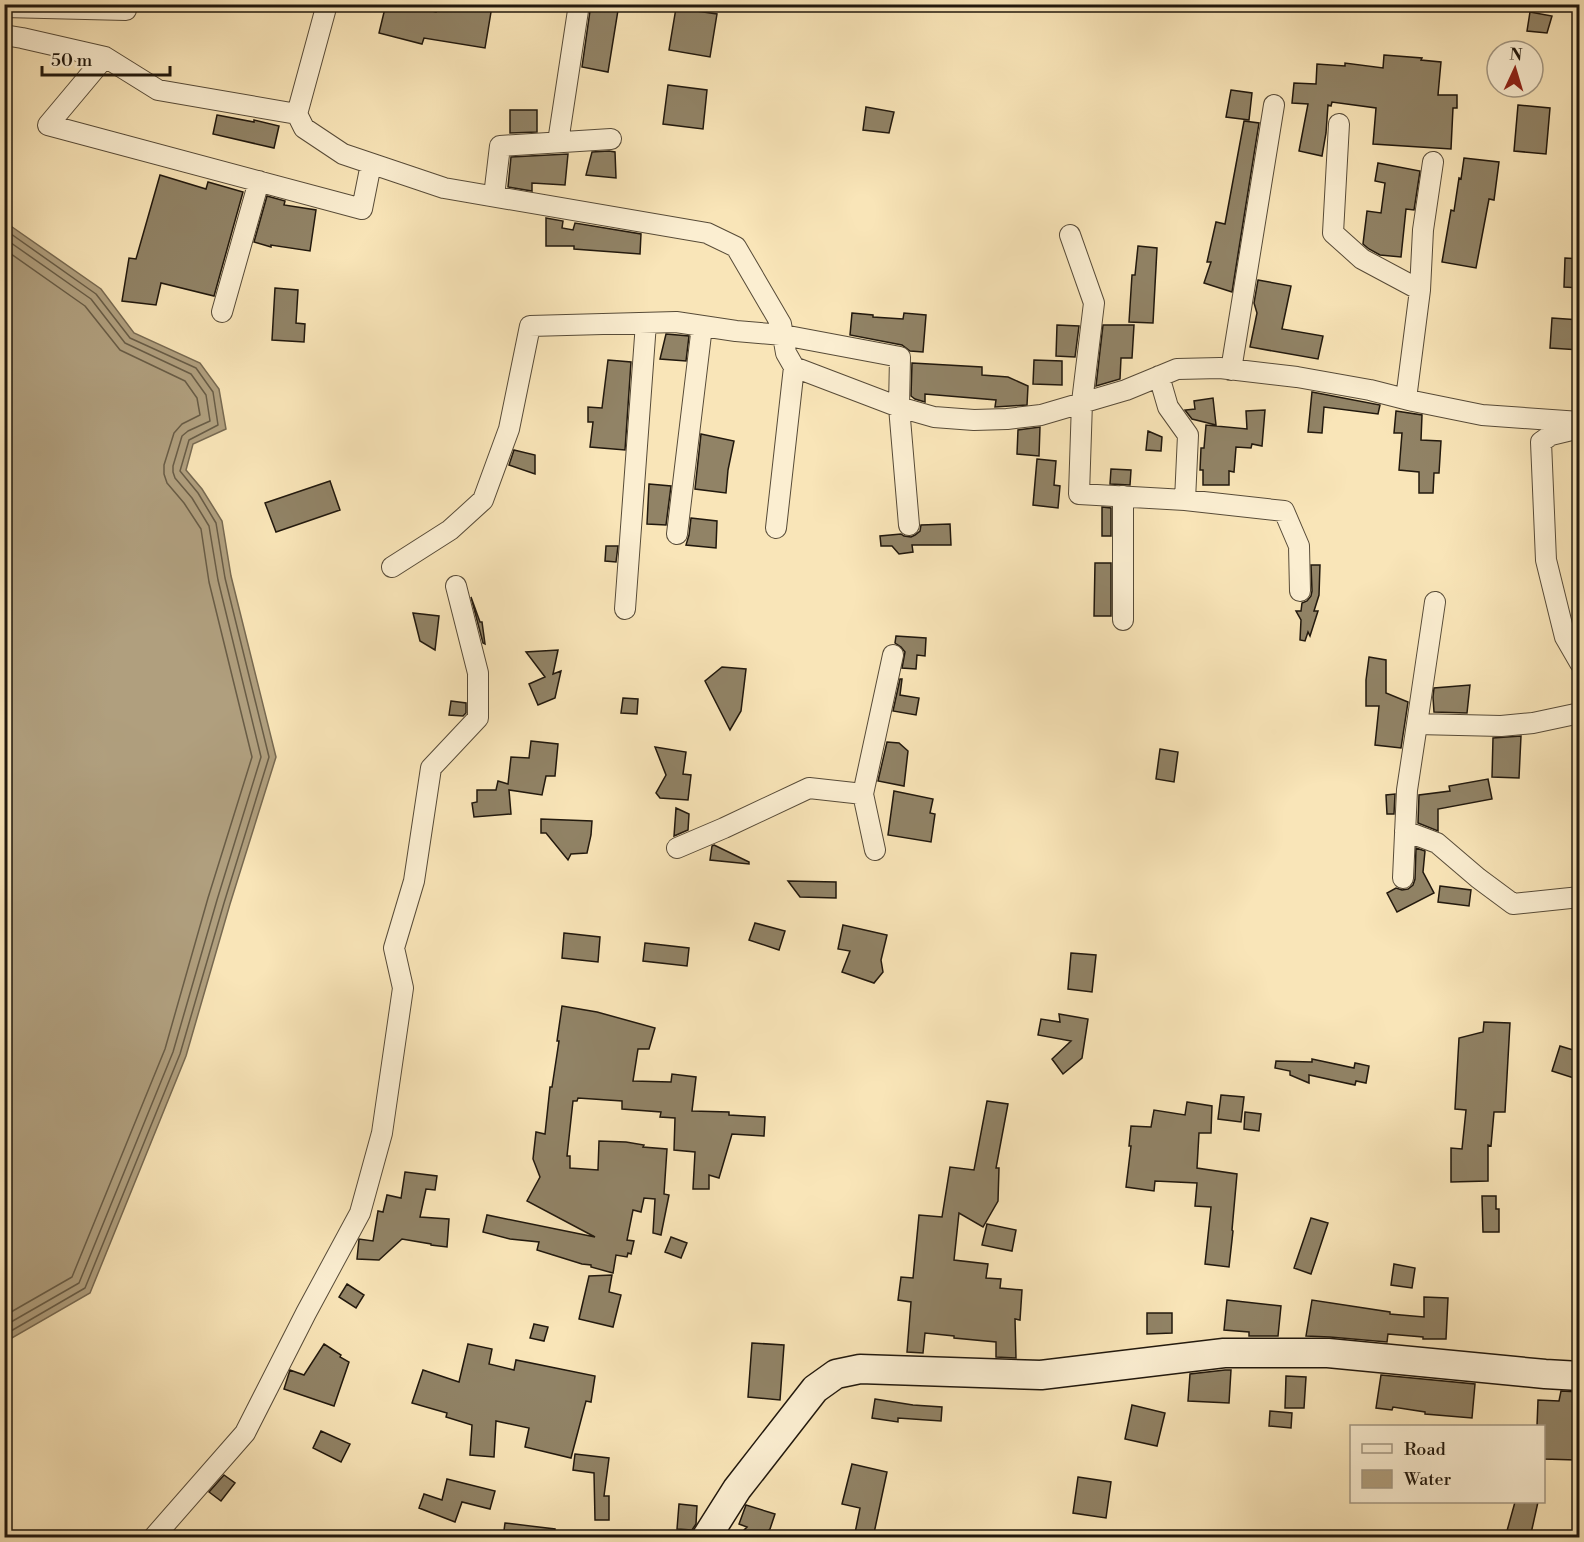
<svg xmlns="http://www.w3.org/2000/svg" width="1584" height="1542" viewBox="0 0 1584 1542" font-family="'Libre Bodoni',serif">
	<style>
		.water { fill: #b09f7e; stroke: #776951; stroke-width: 1.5 }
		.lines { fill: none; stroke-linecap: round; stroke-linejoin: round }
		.shore { stroke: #685c46; stroke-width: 1.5 }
		.building { fill: #918366; stroke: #21180d; stroke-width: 1.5 }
		.street-casing { stroke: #574b38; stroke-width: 22 }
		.secondary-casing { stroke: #21180d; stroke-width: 31 }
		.street { stroke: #fbeed1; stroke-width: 20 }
		.secondary { stroke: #fbeed1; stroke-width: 28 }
	</style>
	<rect width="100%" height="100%" fill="#f9e5b8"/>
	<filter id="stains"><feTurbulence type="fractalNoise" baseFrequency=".00333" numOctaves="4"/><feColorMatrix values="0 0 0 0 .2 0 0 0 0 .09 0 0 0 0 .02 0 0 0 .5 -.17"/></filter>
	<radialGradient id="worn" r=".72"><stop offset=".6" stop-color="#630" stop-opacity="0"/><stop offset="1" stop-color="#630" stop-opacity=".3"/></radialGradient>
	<!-- water -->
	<path class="water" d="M5 222 101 289 134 333 200 363 219 389 226 429 193 444 186 470 202 489 222 521 231 576 276 757 230 904 186 1056 90 1293 5 1342Z"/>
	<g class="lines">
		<!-- shore -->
		<path class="shore" d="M4 229 96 294 130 338 196 368 213 392 218 425 189 440 180 471 198 493 216 523 225 578 269 757 224 903 180 1054 85 1288 4 1335
			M4 238 91 299 125 343 191 374 206 395 210 421 188 431 182 436 173 466V472L175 478 192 498 209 526 218 580 261 757 217 900 173 1052 79 1283 4 1326
			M4 249 85 306 120 350 185 381 197 398 200 415 182 424 174 433 164 465V474L167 483 184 503 201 529 209 582 252 757 208 898 165 1049 72 1277 4 1316"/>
	</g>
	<!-- building -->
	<path class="building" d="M386 4H405L436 12 437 4H484L492 6 485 48 424 38 422 44 379 33Z
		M591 4H619L608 72 582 67Z
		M676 8 717 14 710 57 669 50Z
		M1530 12 1552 16 1547 33 1527 31Z
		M1384 55 1422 58 1421 60 1441 62 1438 95H1457V108H1453L1451 149 1373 144 1376 108 1332 102 1331 106 1328 105 1326 133 1322 156 1299 151 1308 104 1292 103 1294 83 1316 84 1317 64 1345 66V63L1383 68Z
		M668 85 707 90 703 129 663 124Z
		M1231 90 1252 93 1249 120 1226 117Z
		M1518 105 1550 108 1546 154 1514 151Z
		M866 107 894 112 889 133 863 130Z
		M510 110H537V132L510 133Z
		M217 115 254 122V120L279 126 274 148 213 134Z
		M1244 121 1259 123 1232 292 1204 283 1211 262H1207L1216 222 1225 224Z
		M609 151 615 152 616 178 586 175 592 152Z
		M568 154 565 185 532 183V191L508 187 511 157Z
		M1464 158 1499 162 1494 200 1489 199 1476 268 1442 262 1451 210 1454 211 1459 178 1461 179Z
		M1378 163 1420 171 1414 210 1406 209 1401 257 1380 255 1369 249 1363 244 1367 211 1381 213 1385 183 1375 181Z
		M160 175 206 189 208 182 243 192 214 296 161 283 156 305 122 301 129 258 136 259Z
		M267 196 285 201 284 205 316 210 310 251 271 245V247L254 242Z
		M546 218 563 221 562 228 573 230 575 223 641 234 640 254 574 249V246H546Z
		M1138 246 1157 248 1153 323 1129 322 1132 275H1135Z
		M1565 258 1580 259V288L1564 287Z
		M1258 280 1291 286 1282 329 1323 336 1318 359 1250 347 1257 313 1254 303Z
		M275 288 298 290 296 323 305 324 304 342 272 340Z
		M852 313 873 315V317L903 319 904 313 926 315 923 352 910 351 902 345 850 335Z
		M1552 318 1580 320V350L1550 348Z
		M1057 325 1079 326 1075 357 1056 356Z
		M1103 325H1134L1132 358H1121L1120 379 1096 386Z
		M666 334 689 336 686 361 660 359Z
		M608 360 631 362 625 450 590 447 593 422H588V407L602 408Z
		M1034 360 1062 361V385L1033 384Z
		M912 363 982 367V375L1008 377 1028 386 1027 405 995 407 996 400 925 394V402L915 399 911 396Z
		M1312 392 1380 405 1378 414 1324 407 1322 433 1308 432Z
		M1213 398 1216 425 1192 419 1185 410 1195 409 1194 401Z
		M1265 410 1262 446 1252 444 1251 448 1236 447 1234 472 1229 471V485H1203V470H1200L1201 448H1204L1206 425 1247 429 1246 411Z
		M1396 411 1422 415 1421 440 1441 441 1439 473H1434L1433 493H1419V472L1399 470 1402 433H1394Z
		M1040 427 1039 456 1017 454 1018 430Z
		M1148 431 1162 437 1161 451 1146 450Z
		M701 434 734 441 728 470 726 493 695 489Z
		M514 450 535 455V474L509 465Z
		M1037 459 1056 461 1054 485 1060 486 1058 508 1033 505Z
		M1111 469 1131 470 1130 485 1110 484Z
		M330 481 340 510 276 532 265 503Z
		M649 484 671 486 666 525 647 524Z
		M1102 507 1111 508V536H1102Z
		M691 518 717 521 716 548 686 545 689 535Z
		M950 524 951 545H912L913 552 899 554 892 546H881L880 536 901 534 904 536 911 537 915 535 920 531 921 525Z
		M606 546H618L616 562 605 561Z
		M1095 563H1111V616H1094Z
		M1311 565H1320L1319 595 1314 611H1318L1310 636 1308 632 1305 641 1300 640 1301 620 1296 611H1301L1302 603 1307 601 1311 596 1312 591Z
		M471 597 480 622H482L485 644 483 643Z
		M413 613 439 616 435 650 420 641Z
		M896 636 926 638 925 656 917 655 916 669 902 668 905 652 901 647 895 643Z
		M558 650 553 674 561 671 555 698 538 705 529 684 545 677 526 652Z
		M1369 657 1386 660V693L1408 702 1401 748 1375 745 1379 706H1366V680Z
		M722 667 746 669 741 711 730 730 705 681Z
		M900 679H902L900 695 919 698 916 715 893 711Z
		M1470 685 1467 713 1434 712 1433 697 1434 688Z
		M623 698 638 699 637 714 621 713Z
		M451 701 466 703V713L463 716 449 715Z
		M1521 736 1519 778 1492 777 1493 738Z
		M531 741 558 744 555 776H546L542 795 509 790 511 814 474 817 472 803 477 802V790H496L498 781 508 784 511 757 529 758Z
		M887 742 899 743 908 751 904 786 878 781Z
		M655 747 686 752 683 774 691 775 688 800 660 798 656 793 666 775Z
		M1160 749 1178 752 1174 782 1156 779Z
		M1488 779 1492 799 1438 809V831L1418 823 1419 795 1450 791 1449 786Z
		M894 791 933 799 930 813 935 814 931 842 888 835Z
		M1395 794 1394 814H1387L1386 795Z
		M676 808 689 814 688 830 674 836Z
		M541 819 592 821 591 835 587 853 571 854 568 860 546 833H541Z
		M714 845 749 862V864L710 860 712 846Z
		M1416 848 1425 851 1423 872 1434 893 1397 912 1387 893 1396 888 1402 890 1408 889 1413 885 1415 879Z
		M788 881 836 882V898L800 897Z
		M1440 886 1471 890 1469 906 1438 902Z
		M755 923 785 931 779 950 749 940Z
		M843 925 887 935 881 960 883 972 874 983 842 972 850 951 838 949Z
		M564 933 600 937 598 962 562 958Z
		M645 943 689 948 687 966 643 961Z
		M1071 953 1096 955 1092 992 1068 989Z
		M562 1006 597 1012 655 1028 649 1049H638L633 1081 671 1082 672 1074 696 1077 692 1111 729 1112V1115L765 1117 764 1136 732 1134 719 1178 709 1175V1189H693L695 1152 674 1150 675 1118 660 1117 661 1112 622 1109V1101L578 1098 577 1101H573L567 1156H570V1168L598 1170 599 1141 626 1142 644 1145 643 1147 667 1149 664 1194 669 1195 661 1235 653 1233 655 1199 644 1198 641 1212 633 1210 627 1240 634 1241 631 1254 628 1253 627 1257 616 1255 613 1273 591 1267V1265L582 1264 537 1250 539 1242 510 1239 483 1232 487 1215 595 1237 527 1201 540 1177 533 1159 536 1132 545 1134 550 1087H552L559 1041H557Z
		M1059 1014 1088 1019 1082 1058 1063 1074 1052 1059 1071 1041 1038 1035 1041 1019 1060 1022Z
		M1484 1022 1510 1023 1505 1112H1494L1491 1146 1488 1145V1181L1451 1182V1148L1462 1149 1466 1110 1455 1109 1459 1038 1483 1032Z
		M1560 1046 1580 1052V1080L1552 1071Z
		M1312 1059 1354 1068 1355 1063 1369 1066 1366 1083 1356 1081 1355 1085 1309 1075V1083L1290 1075V1071L1275 1068 1276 1061 1312 1062Z
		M1221 1095 1244 1097 1241 1122 1218 1119Z
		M987 1101 1008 1104 996 1168H999L998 1201 983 1227 959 1213 954 1260 988 1264 986 1278 1001 1279 1000 1288 1022 1290 1020 1320 1015 1319 1016 1358 996 1357V1342L954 1338V1336L925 1333 923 1353 907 1352 911 1302 898 1300 901 1277 913 1278 919 1215 942 1217 950 1167 974 1170Z
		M1187 1102 1212 1106 1211 1133H1199L1197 1168 1237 1174 1232 1230 1233 1231 1229 1267 1205 1264 1211 1207 1195 1206 1197 1183 1155 1181 1154 1191 1126 1187 1131 1146H1129L1131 1126 1151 1127 1154 1110 1185 1115Z
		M1245 1112 1261 1114 1259 1131 1244 1129Z
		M405 1172 437 1176 435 1190 426 1189 420 1217 449 1219 447 1247 431 1245V1244L402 1239 379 1260 357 1259 359 1239 373 1241 378 1211 383 1212 387 1195 401 1198Z
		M1482 1196H1496V1209H1499V1232H1483Z
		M1311 1218 1328 1223 1311 1274 1294 1268Z
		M987 1224 1016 1230 1012 1251 982 1245Z
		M671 1237 687 1243 681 1258 665 1252Z
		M1394 1264 1415 1268 1412 1288 1391 1285Z
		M612 1275 609 1292 621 1295 613 1327 579 1319 589 1276Z
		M347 1284 364 1295 356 1308 339 1297Z
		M1424 1297 1448 1298 1446 1339H1423V1337L1388 1334 1387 1342 1330 1337 1306 1336 1312 1300 1390 1312V1314L1424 1317Z
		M1227 1300 1281 1306 1278 1336H1249V1332L1224 1330Z
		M1147 1313H1172V1333L1147 1334Z
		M534 1324 548 1327 544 1341 530 1338Z
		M752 1343 784 1345 780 1400 748 1397Z
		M324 1344 341 1355 340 1357 349 1362 334 1406 284 1389 290 1370 304 1375Z
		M468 1344 492 1349 489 1364 514 1370 516 1360 595 1376 591 1402 586 1401 571 1458 525 1447 529 1428 496 1421 494 1457 470 1455 472 1425 446 1417 447 1413 412 1403 423 1370 459 1382Z
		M1225 1370H1231L1229 1403 1188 1401 1190 1374Z
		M1381 1375 1475 1384 1472 1418 1425 1414V1412L1393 1407 1392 1410 1376 1408Z
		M1286 1376 1306 1377 1304 1408H1285Z
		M1561 1391 1580 1392 1576 1460 1544 1459V1426H1537L1538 1400 1559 1401Z
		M875 1399 913 1405 942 1407 941 1421 898 1418V1422L872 1418Z
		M1132 1405 1165 1413 1157 1446 1125 1439Z
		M1270 1411 1292 1413 1291 1428 1269 1426Z
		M321 1431 350 1444 341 1462 313 1448Z
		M575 1454 609 1458 604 1496H609V1520H595L594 1473 573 1470Z
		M852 1464 887 1472 873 1538H854L860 1508 842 1504Z
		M224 1475 235 1483 221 1501 209 1492Z
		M1078 1477 1111 1482 1106 1518 1073 1513Z
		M447 1479 495 1491 490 1509 462 1502 455 1522 419 1508 424 1494 442 1500Z
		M1515 1502H1538L1530 1538H1505Z
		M679 1504 697 1506 696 1524 692 1530 677 1529Z
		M746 1505 775 1514 770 1529 760 1538H736L747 1527 739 1524Z
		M505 1523 555 1529 554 1538H503Z"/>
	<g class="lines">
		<!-- street casing -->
		<g class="street-casing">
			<path id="street" d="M327 4 297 114 304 128 343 154 444 188 707 233 736 247 781 324 786 353 794 367 776 528
				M4 7 126 10
				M4 35 22 38 105 57 158 90 297 114
				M105 57 48 125 362 209 371 164
				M1339 124 1333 233 1362 259 1420 290
				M558 142 579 4
				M494 196 500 146 611 139
				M1070 235 1094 303 1082 402 1079 494 1185 500
				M222 312 259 181
				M794 367 899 407 934 417 974 420 1007 419 1041 415 1126 390 1177 369 1220 368 1297 377 1370 390 1413 401 1482 415 1580 422
				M1231 370 1274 105
				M1159 376 1168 407 1188 435 1185 500 1284 511 1299 546 1300 591
				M1406 399 1420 290 1423 230 1433 162
				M1580 428 1551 435 1541 442 1546 560 1565 637 1580 663
				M677 534 702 326
				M392 567 450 530 483 500 509 429 530 326 676 322 736 331 783 335 900 357 899 407 909 525
				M1435 602 1417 724 1501 726 1533 723 1580 713
				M625 609 646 323
				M1123 620V496
				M1405 831 1437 843 1478 878 1513 904 1580 897
				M677 848 724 828 809 788 863 794
				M875 850 863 794 893 655
				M1403 878 1407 790 1417 724
				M153 1538 245 1433 306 1313 360 1213 382 1133 403 988 394 948 414 881 431 768 478 718V673L456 586"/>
		</g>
		<!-- secondary casing -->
		<g class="secondary-casing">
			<path id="secondary" d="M706 1538 737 1489 815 1389 836 1374 860 1369 1041 1375 1224 1353H1328L1545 1374 1580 1376"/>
		</g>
		<!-- street -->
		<use href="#street" class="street"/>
		<!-- secondary -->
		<use href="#secondary" class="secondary"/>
	</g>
	<!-- margin -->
	<rect width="1584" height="1542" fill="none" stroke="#f9e5b8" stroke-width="24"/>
	<rect x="6" y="6" width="1572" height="1530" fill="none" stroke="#21180d" stroke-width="3"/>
	<rect x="12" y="12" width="1560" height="1518" fill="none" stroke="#21180d" stroke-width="1.5"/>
	<!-- legend -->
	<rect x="1350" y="1425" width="195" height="78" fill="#fbeed1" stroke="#a49883" stroke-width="1.5"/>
	<rect x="1362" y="1444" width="30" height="9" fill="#fbeed1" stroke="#a49883" stroke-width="1.5"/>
	<text x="1404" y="1455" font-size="18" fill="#21180d">Road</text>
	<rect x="1362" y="1470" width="30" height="18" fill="#b09f7e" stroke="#a49883" stroke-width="1.5"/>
	<text x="1404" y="1485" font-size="18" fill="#21180d">Water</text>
	<!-- north arrow -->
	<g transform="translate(1515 69) rotate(4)"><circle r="28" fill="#fbeed1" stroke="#a49883" stroke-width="1.5"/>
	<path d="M0-4.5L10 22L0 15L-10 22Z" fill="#8f2418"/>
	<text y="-9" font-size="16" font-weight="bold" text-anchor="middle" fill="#21180d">N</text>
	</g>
	<!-- scale -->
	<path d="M42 66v9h128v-9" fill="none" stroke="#21180d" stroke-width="3"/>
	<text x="51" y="66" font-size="18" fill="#21180d" stroke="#fbeed1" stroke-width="4.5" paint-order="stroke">50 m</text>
	<rect width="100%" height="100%" filter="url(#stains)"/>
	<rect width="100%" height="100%" fill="url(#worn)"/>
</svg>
